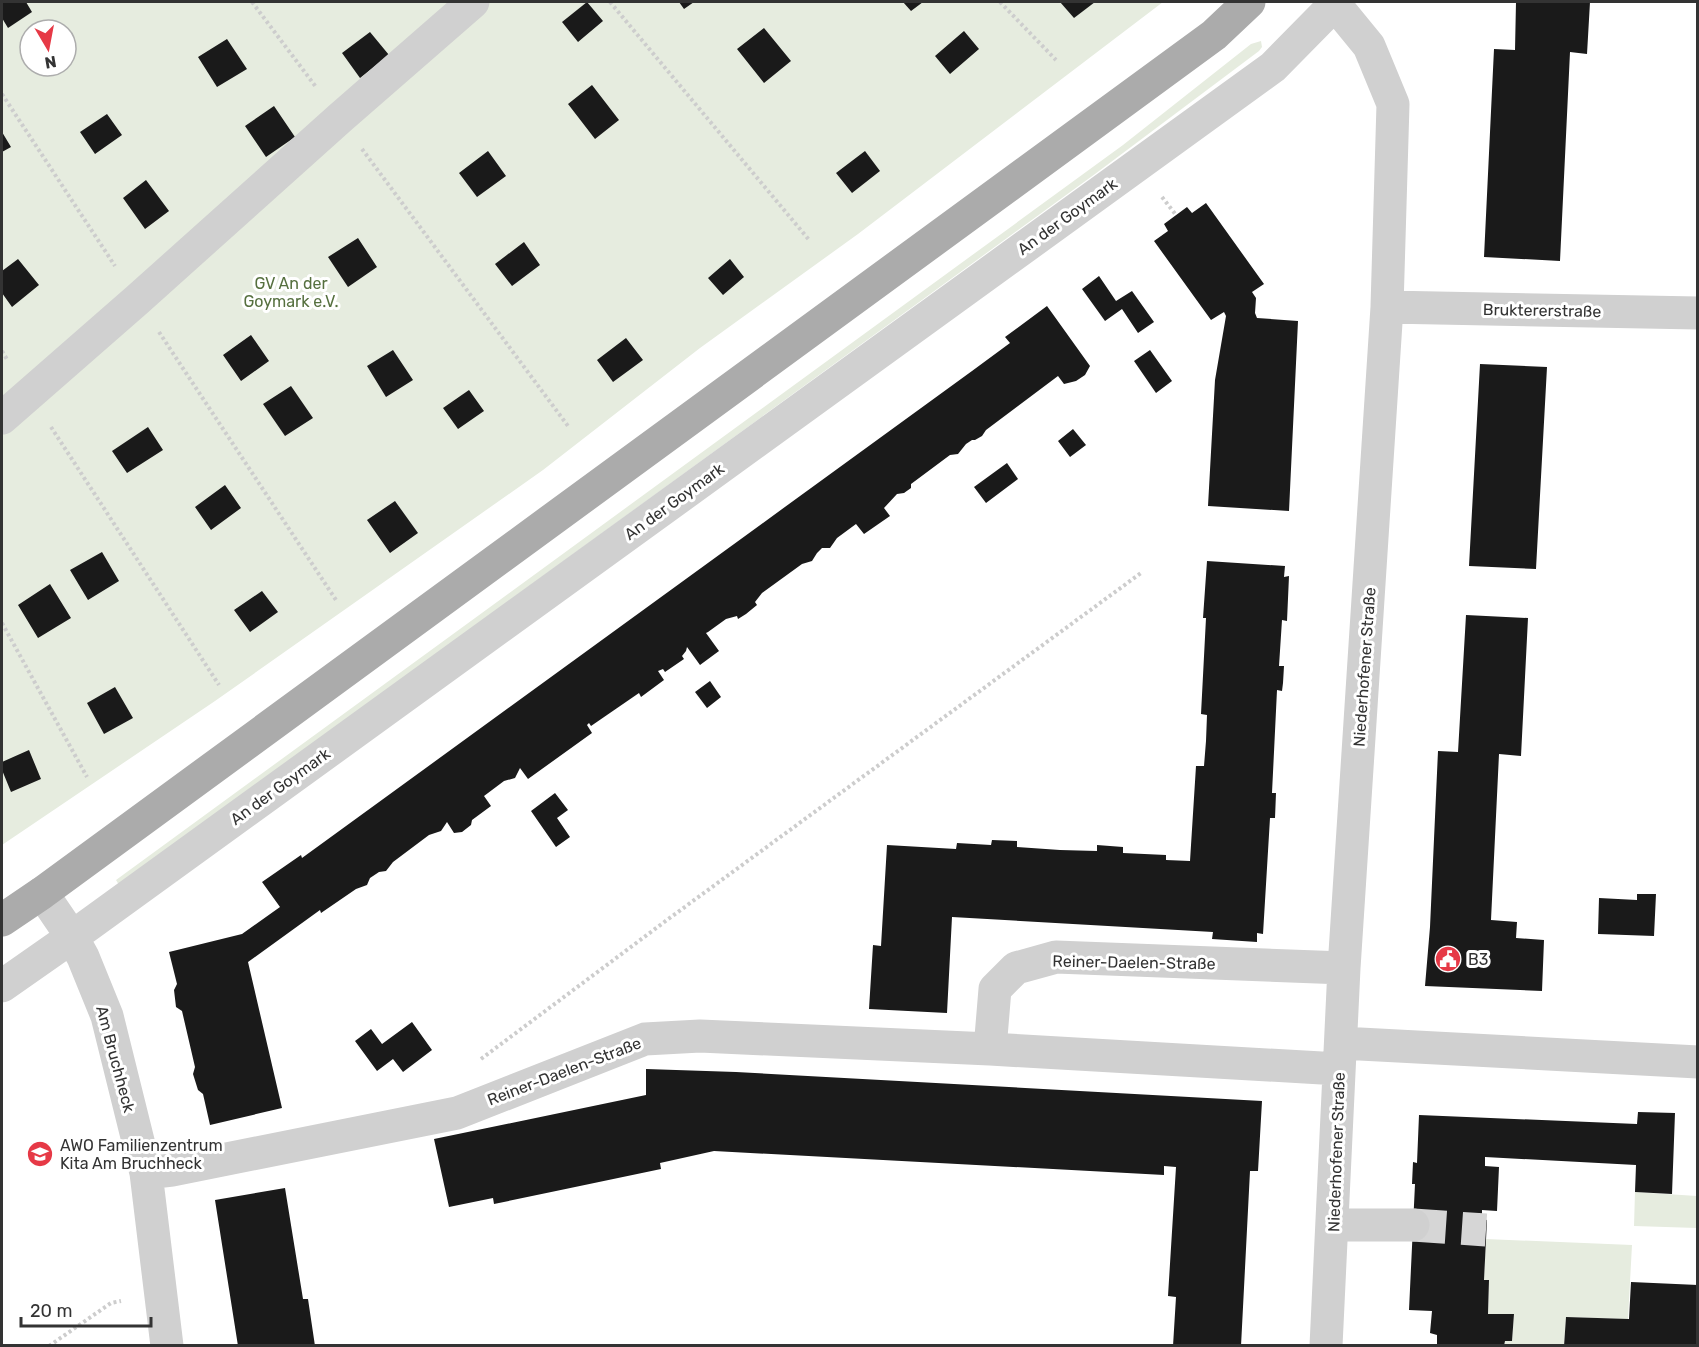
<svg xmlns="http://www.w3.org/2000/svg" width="1699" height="1347" viewBox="0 0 1699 1347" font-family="Rubik,sans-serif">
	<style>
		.green { fill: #e6ecdf; fill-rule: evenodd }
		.building { fill: #1a1a1a }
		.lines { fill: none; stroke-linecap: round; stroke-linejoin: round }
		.minor-tunnel { stroke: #d6d6d6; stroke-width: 33; stroke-dasharray: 33 16; stroke-linecap: butt }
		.path { stroke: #cdcdcd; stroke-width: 4; stroke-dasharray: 3 3; stroke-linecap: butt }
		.minor { stroke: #d0d0d0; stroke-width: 33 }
		.major { stroke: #ababab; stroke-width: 33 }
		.labels { text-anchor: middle; stroke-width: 6; stroke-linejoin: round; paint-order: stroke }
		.street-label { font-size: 16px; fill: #333; stroke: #fff }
		.park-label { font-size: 16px; fill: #56703f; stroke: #fff }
		.poi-label { font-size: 16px; fill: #333; stroke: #fff; text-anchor: start }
	</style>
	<rect width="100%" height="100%" fill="#fff"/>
	<!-- green -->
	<path class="green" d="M2 2H1163L858 234 700 348 543 470 215 701 2 845ZM30 30H66V66H30Z
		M1261 41 1262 47 1259 51 1095 174 119 885 116 880 1123 145 1251 44Z
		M1635 1192 1697 1196V1228L1634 1226Z
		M1486 1239 1632 1245 1628 1319 1566 1317 1564 1345H1504L1505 1341H1512L1514 1315 1488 1314 1489 1281 1484 1280Z"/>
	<!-- building -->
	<path class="building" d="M2 2H26L32 12 8 28 2 18Z
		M587 2 603 21 578 42 562 22Z
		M679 2H694L684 9Z
		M903 2H923L911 11Z
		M1060 2H1095L1074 18Z
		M1516 2H1590L1587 54 1570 52 1560 261 1484 257 1494 49 1515 50Z
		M764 28 791 61 764 83 737 49Z
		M964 31 979 49 950 74 935 56Z
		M370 32 389 55 360 78 342 53Z
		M227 39 247 69 217 87 198 57Z
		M592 85 619 120 595 139 568 104Z
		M274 106 295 137 266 157 245 126Z
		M107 114 122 135 95 154 80 132Z
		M2 132 11 147 2 152Z
		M488 151 506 176 477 197 459 173Z
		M865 151 880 171 852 193 836 173Z
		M146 180 169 211 145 229 123 198Z
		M1206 203 1264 284 1252 292 1256 298 1255 313 1257 318 1298 321 1289 511 1208 506 1215 380 1226 316 1224 312 1211 320 1154 241 1168 231 1164 224 1187 207 1192 213Z
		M358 238 377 267 348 287 328 257Z
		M524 242 540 265 512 286 495 264Z
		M18 259 39 285 12 307 2 293V271Z
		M730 259 744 277 723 295 708 278Z
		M1099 276 1116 301 1132 291 1154 322 1138 333 1122 309 1105 321 1082 289Z
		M1047 306 1090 366 1085 375 1076 381 1064 384 1058 376 986 430 982 436 975 440H972L966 444 958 454 950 455 911 484V488L904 493 897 494 884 508 890 516 864 534 856 524 837 538 830 548H822L817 553 812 561 802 564 762 593 755 602 757 605 746 614 738 619 737 616 726 619 708 632 706 633 719 651 700 665 687 647 686 651 682 656 684 659 665 672 663 669 658 671 664 680 641 697 639 693 591 726 589 723 587 725 592 733 528 779 520 768 515 778 504 781 484 796 491 806 472 820 471 825 462 832 454 833 447 822 441 831 429 835 393 862 386 871 379 872 370 878 367 885 356 889 321 913 320 910 248 962 282 1108 210 1125 203 1094 198 1090 193 1074 195 1067 182 1011 176 1007 174 990 177 984 169 952 242 934 280 907 262 882 301 855 302 858 972 371 1010 343 1005 337Z
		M251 335 269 361 241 381 223 355Z
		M626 338 643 360 613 382 597 360Z
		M393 350 413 380 386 397 367 366Z
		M1150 350 1172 381 1156 393 1134 361Z
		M1480 364 1547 367 1536 569 1469 566Z
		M291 386 313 418 285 436 263 404Z
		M469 390 484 411 458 429 443 408Z
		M148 427 163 450 127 473 112 451Z
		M1073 429 1086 445 1070 457 1058 441Z
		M1007 463 1018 479 986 503 974 487Z
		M225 485 241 508 211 530 195 507Z
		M395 501 418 533 390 553 367 520Z
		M102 552 119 581 88 600 70 570Z
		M1207 561 1285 566 1284 577 1289 576 1287 621 1282 620 1279 666H1284L1283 683 1282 691 1277 690 1272 793H1276L1275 818H1270L1263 934 1257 933V942L1212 939 1213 932 952 917 947 1013 869 1009 873 945 881 946 887 845 956 849 957 843 991 845 992 840 1017 841V847L1060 850 1097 851V845L1123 847V853L1166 855V860L1190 861 1196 766H1204L1206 741 1207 715 1201 714 1206 618H1203Z
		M50 584 71 618 38 638 18 605Z
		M262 591 278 612 250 632 234 610Z
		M1466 615 1528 618 1521 756 1499 754 1491 920 1517 922 1516 938 1544 940 1542 991 1425 986 1430 927 1438 751 1458 752Z
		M710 681 721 697 707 708 695 692Z
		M115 687 133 718 104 734 87 703Z
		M29 750 41 779 11 792 2 770V762Z
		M555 793 568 810 557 818 570 837 556 847 531 811Z
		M1637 894H1656L1654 936 1598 934 1599 898 1637 900Z
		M412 1022 432 1050 403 1072 393 1059 377 1071 355 1041 371 1029 382 1044Z
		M646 1069 736 1072 1262 1101 1258 1171H1250L1241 1346H1173L1176 1297 1168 1296 1176 1167 1164 1166V1175L714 1151 660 1163 661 1169 556 1191 494 1204 493 1198 449 1207 434 1139 646 1095Z
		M1638 1112 1675 1113 1672 1194 1635 1192 1636 1165 1485 1157V1166L1499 1167 1497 1211 1482 1210V1219L1487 1220 1484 1280H1489L1488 1314H1514L1512 1341H1505L1504 1346H1437V1335L1430 1333 1432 1311 1409 1310 1415 1184H1412L1413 1162 1417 1163 1419 1115 1637 1124Z
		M285 1188 303 1299H308L315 1346H238L215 1200Z
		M1631 1282 1698 1285V1346H1564L1566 1317 1629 1319Z"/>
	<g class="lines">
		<!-- minor-tunnel -->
		<path class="minor-tunnel" d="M1413 1225 1486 1230"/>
		<!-- path -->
		<path class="path" d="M252 2 316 87
			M610 2 810 241
			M1000 2 1056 60
			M2 94 115 266
			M362 149 568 426
			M1162 197 1176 215
			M159 332 336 600
			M2 351 8 361
			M51 427 219 685
			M2 623 87 777
			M481 1059 667 920 1141 573
			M49 1346 111 1303 121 1301"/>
		<!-- minor -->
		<path class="minor" d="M1387 307 1698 313
			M2 418 137 300 340 118 473 2
			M42 893 72 937 83 957 107 1016 146 1173 167 1346
			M2 986 72 937 1273 67 1337 2
			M1341 1043 1698 1062
			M990 1049 995 989 1016 968 1056 957 1344 968
			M146 1173 172 1170 457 1113 645 1039 700 1036 990 1049 1339 1069
			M1333 1225H1413
			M1326 1346 1344 968 1387 307 1393 104 1369 46 1333 2"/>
		<!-- major -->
		<path class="major" d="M2 920 42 893 1214 35 1249 2"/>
	</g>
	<!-- icons -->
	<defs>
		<g id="civic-disc" transform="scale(1.35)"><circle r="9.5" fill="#e63946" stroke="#fff"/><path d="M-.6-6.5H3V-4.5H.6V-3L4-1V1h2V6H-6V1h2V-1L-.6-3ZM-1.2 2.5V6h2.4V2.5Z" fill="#fff"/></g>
		<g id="school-disc" transform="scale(1.35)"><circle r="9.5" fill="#e63946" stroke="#fff"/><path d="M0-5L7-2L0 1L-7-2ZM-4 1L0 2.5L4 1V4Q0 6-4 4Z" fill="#fff"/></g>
	</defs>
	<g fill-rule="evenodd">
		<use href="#civic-disc" x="1448" y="959"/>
		<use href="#school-disc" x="40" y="1154"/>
	</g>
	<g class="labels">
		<!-- street labels -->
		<g class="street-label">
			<text transform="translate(1067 216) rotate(-36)" y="6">An der Goymark</text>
			<text transform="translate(1542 310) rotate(1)" y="6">Bruktererstraße</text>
			<text transform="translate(674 501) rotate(-36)" y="6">An der Goymark</text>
			<text transform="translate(1364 667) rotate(-86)" y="6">Niederhofener Straße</text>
			<text transform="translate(280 786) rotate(-36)" y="6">An der Goymark</text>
			<text transform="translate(1134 962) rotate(1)" y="6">Reiner-Daelen-Straße</text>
			<text transform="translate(116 1059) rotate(75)" y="6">Am Bruchheck</text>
			<text transform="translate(564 1071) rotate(-21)" y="6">Reiner-Daelen-Straße</text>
			<text transform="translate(1336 1152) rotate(-88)" y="6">Niederhofener Straße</text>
		</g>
		<!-- park labels -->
		<g class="park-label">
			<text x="291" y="289">GV An der<tspan x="291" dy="18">Goymark e.V.</tspan></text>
		</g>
		<!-- poi labels -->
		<g class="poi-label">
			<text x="1468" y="965">B3</text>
			<text x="60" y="1151">AWO Familienzentrum<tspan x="60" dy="18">Kita Am Bruchheck</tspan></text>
		</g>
	</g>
	<!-- border -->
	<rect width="1699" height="1347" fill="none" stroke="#333333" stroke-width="6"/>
	<!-- north arrow -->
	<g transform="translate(48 48) rotate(170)"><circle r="28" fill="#ffffff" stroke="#adadad" stroke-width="1.5"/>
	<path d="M0-4.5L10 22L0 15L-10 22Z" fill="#e63946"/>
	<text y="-9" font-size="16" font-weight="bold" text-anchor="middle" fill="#333333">N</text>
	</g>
	<!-- scale -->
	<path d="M21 1317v9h130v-9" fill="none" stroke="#333333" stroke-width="3"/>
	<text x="30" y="1317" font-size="18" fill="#333333" stroke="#ffffff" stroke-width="4.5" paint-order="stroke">20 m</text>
</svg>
